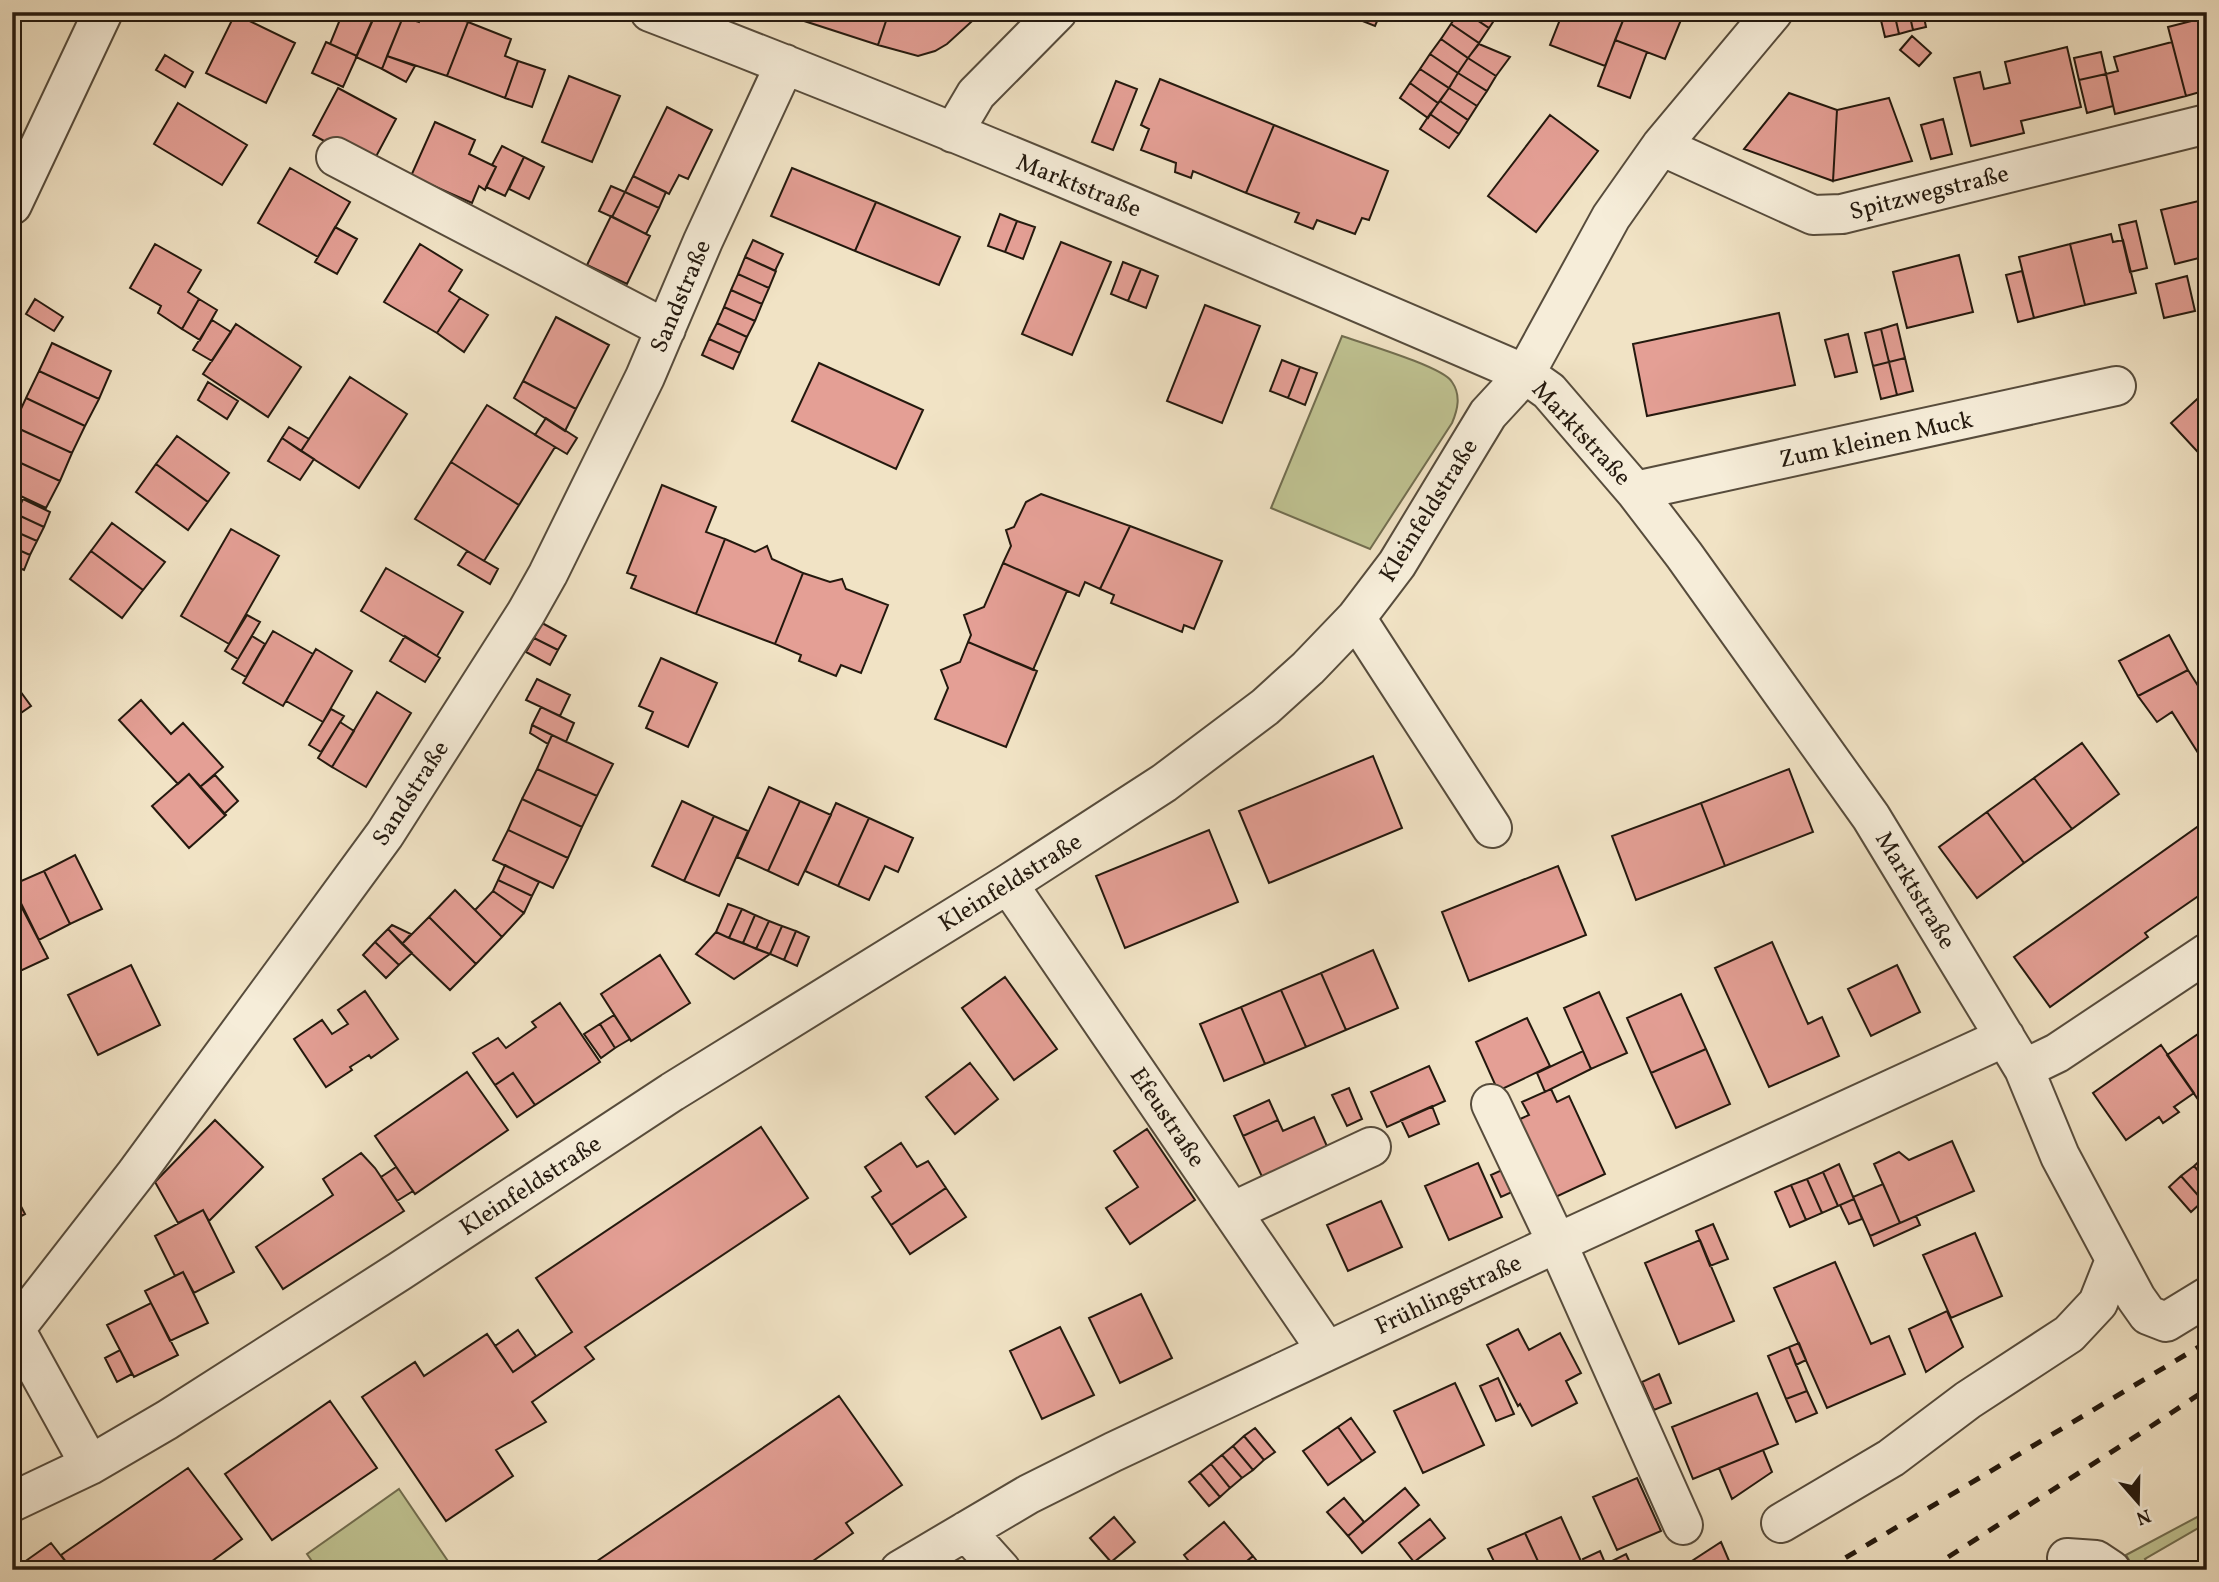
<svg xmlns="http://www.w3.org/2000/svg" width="2219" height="1582" viewBox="0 0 2219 1582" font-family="Vollkorn,serif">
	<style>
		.green { fill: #bfc291; stroke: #726e50; stroke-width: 2 }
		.building { fill: #e49f95; stroke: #24190e; stroke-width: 2 }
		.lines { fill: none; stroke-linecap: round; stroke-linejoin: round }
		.minor-casing { stroke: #574c3c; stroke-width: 42 }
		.minor { stroke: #f6edd9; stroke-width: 38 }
		.rail { stroke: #24190e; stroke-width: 5; stroke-dasharray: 12 12; stroke-linecap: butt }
		.labels { text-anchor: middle; stroke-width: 5; stroke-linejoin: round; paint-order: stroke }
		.street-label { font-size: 24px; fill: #24190e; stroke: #f6edd9 }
	</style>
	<rect width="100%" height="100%" fill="#f1e3c5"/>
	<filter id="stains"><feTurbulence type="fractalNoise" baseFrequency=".00286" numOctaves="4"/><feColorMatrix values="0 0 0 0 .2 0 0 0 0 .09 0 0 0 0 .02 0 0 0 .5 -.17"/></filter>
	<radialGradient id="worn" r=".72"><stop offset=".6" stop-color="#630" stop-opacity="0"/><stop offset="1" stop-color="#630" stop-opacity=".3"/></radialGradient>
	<!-- green -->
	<path class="green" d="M1342 336C1362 343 1444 367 1452 382 1461 395 1458 409 1452 423L1370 549 1271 508Z
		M399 1489 454 1570H318L307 1554Z
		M2199 1516H2207V1523L2145 1559 2151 1570H2135L2126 1555Z"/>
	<!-- building -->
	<path class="building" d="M343 12 376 13 357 56 330 44Z
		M392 12 403 17 382 69 356 57 376 12Z
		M422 12H442L468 22 447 76 387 56 403 17 419 22Z
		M797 12H889L878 45 795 18Z
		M889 12H982L947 44 935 51 918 56 878 45Z
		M1340 12H1381L1375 26Z
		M1459 12H1465L1489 28 1479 43 1451 24Z
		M1465 12H1497L1499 13 1489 28Z
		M1563 12H1609L1624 18 1605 66 1550 45Z
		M1609 12H1676L1683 15 1665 59 1615 40 1624 18Z
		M1879 12H1894L1899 34 1885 37Z
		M1894 12H1909L1913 30 1899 34Z
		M1909 12H1923L1926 27 1913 30Z
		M235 14 295 43 266 103 206 73Z
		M2207 17V90L2186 96 2168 27Z
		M468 22 511 39 505 56 518 61 505 98 447 76Z
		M1451 24 1479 43 1468 58 1441 39Z
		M1912 36 1931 53 1919 66 1900 50Z
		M1441 39 1468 58 1458 73 1430 54Z
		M1615 40 1647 52 1630 98 1598 86Z
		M326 42 357 56 343 87 312 73Z
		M2172 42 2186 96 2115 114 2106 74 2118 71 2114 57Z
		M1479 44 1510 57 1496 76 1468 58Z
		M2067 47 2081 107 2021 121 2024 133 1971 146 1954 78 1980 72 1984 89 2010 83 2005 62Z
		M2101 52 2106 74 2079 80 2074 58Z
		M1430 54 1458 73 1449 88 1420 69Z
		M165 55 193 72 185 87 156 70Z
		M387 56 415 66 406 82 382 69Z
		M1468 58 1496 76 1487 91 1458 73Z
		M518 61 545 70 532 107 505 98Z
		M1420 69 1449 88 1438 103 1410 83Z
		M1458 73 1487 91 1477 106 1449 88Z
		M2106 74 2113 106 2087 113 2079 80Z
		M569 76 620 96 592 162 542 142Z
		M1160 79 1274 125 1246 193 1193 171 1191 178 1175 172 1176 163 1141 150 1149 129 1141 125Z
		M1116 81 1137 89 1113 150 1092 142Z
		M1410 83 1438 103 1428 118 1400 98Z
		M338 88 396 119 371 166 313 135Z
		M1449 88 1477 106 1468 120 1440 101Z
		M1789 93 1837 110 1833 181 1744 149Z
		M1889 98 1912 161 1833 181 1837 110Z
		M1440 101 1468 120 1459 134 1430 114Z
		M178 103 247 145 222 185 154 144Z
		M667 107 712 130 688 179 679 175 669 194 633 176Z
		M1430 114 1459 134 1449 148 1420 129Z
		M1550 115 1598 151 1536 232 1488 196Z
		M1943 119 1952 154 1931 159 1921 125Z
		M435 122 475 140 469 154 496 167 485 190 479 186 472 203 411 176Z
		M1274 125 1388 171 1369 220 1362 218 1355 234 1317 220 1313 229 1295 222 1299 213 1246 193Z
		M502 146 524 157 505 196 486 187 496 167 492 165Z
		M524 157 544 167 529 199 509 189Z
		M290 168 350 202 318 257 258 223Z
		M792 168 876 202 855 251 771 216Z
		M633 176 666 192 659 208 625 192Z
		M611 186 625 192 612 217 599 211Z
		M625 192 659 208 646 234 612 217Z
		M2207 199V256L2175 264 2161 210Z
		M876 202 960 237 939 285 855 251Z
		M1000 214 1017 221 1005 252 988 246Z
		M611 216 650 236 627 284 587 265Z
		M1017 221 1035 227 1023 259 1005 252Z
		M2136 221 2147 268 2130 272 2119 225Z
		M335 227 357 239 337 274 315 262Z
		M2111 234 2113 242 2123 240 2136 293 2085 305 2070 244Z
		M753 240 783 254 775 271 745 257Z
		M1061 242 1111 262 1072 355 1022 334Z
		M155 244 201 270 188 292 199 299 182 329 158 313 161 306 130 288Z
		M420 244 462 270 449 291 460 298 437 333 384 302Z
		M2070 244 2085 305 2034 318 2019 257Z
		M1959 255 1973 312 1907 328 1893 272Z
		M745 257 776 271 769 288 738 274Z
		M1123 262 1141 269 1128 301 1111 294Z
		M1141 269 1158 276 1146 308 1128 301Z
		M2022 271 2034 318 2018 322 2006 275Z
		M738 274 769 288 762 304 731 290Z
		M2187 276 2195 311 2164 318 2156 284Z
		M731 290 762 304 755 321 724 307Z
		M460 298 488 315 464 352 437 333Z
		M35 299 63 317 54 331 26 314Z
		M199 299 217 310 200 340 182 329Z
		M1205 305 1260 326 1222 423 1167 401Z
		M724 307 755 321 747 337 717 323Z
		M1779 313 1795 385 1647 416 1633 344Z
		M556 317 609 345 576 409 523 381Z
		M212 320 231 332 212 361 193 350Z
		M717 323 747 337 740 353 709 339Z
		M236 324 301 367 268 417 203 374Z
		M1897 324 1905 358 1889 362 1881 329Z
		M1881 329 1889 362 1873 366 1865 333Z
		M1848 334 1857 372 1835 377 1825 340Z
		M709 339 740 353 733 369 702 355Z
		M52 343 111 371 99 399 39 371Z
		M1905 358 1913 391 1897 395 1889 362Z
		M1282 360 1300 367 1288 398 1270 391Z
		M1889 362 1897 395 1881 399 1873 366Z
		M819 363 923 410 896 469 792 421Z
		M1300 367 1317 373 1305 405 1288 398Z
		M39 371 99 399 85 426 26 398Z
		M350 377 407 414 359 488 301 451Z
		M523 381 576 409 565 431 514 398Z
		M208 382 238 401 227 419 198 400Z
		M2207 390V462L2171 423Z
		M26 398 85 426 72 453 13 426Z
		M487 405 555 447 519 505 451 462Z
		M546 418 577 438 567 454 535 435Z
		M13 426 72 453 60 481 12 459Z
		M289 427 309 439 301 451 282 438Z
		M177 436 229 473 208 502 156 464Z
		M282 438 314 459 300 480 268 461Z
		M12 459 60 481 46 508 12 492Z
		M451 462 519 505 484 561 415 519Z
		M156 464 208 502 188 530 136 492Z
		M662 485 716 507 706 532 725 539 696 614 631 588 636 576 627 573Z
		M1041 494 1130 526 1100 589 1085 582 1079 596 1003 563 1011 546 1006 530 1014 527 1026 502Z
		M23 499 50 512 44 527 16 514Z
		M16 514 44 527 37 541 12 530V523Z
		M112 523 165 562 143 590 91 551Z
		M1130 526 1222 561 1194 629 1184 625 1182 632 1111 603 1114 595 1100 589Z
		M231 529 279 556 229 644 181 616Z
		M12 530 37 541 30 555 12 547Z
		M725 539 755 552 767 546 772 559 803 573 775 644 696 614Z
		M12 547 30 555 24 570 12 565Z
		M91 551 143 590 122 618 70 579Z
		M467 551 498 569 490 584 458 565Z
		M1003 563 1067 591 1033 670 968 642 971 635 964 615 984 607Z
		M386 568 463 612 437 656 361 611Z
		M803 573 830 582 842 579 846 589 888 605 861 673 841 665 836 676 799 661 801 655 775 644Z
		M247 615 260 622 238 659 225 651Z
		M542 623 566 636 558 650 534 638Z
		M273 631 313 654 283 706 243 683Z
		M2169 635 2188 670 2138 696 2119 661Z
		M252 636 265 644 246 677 232 669Z
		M405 636 440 658 425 682 390 661Z
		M534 638 558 650 550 665 526 652Z
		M968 642 1037 671 1006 747 935 719 948 688 941 670 960 662Z
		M316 649 352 671 323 722 286 701Z
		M661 658 717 683 688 747 646 728 653 712 639 706Z
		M2188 670 2207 700V767L2172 712 2157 722 2138 696Z
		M537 679 570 695 560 716 526 700Z
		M12 680 31 706 12 719Z
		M377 692 411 713 366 787 332 767Z
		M141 700 171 734 183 723 223 767 200 787 189 774 178 784 119 720Z
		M541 707 574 723 566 742 532 725Z
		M331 709 344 716 321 752 309 745Z
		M340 722 354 731 332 767 318 758Z
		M532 725 552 735 548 744 530 733Z
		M552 735 613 764 597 796 537 769Z
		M2082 743 2119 794 2072 829 2034 778Z
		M1373 756 1402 828 1269 883 1239 811Z
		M537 769 597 796 582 827 522 799Z
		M1789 769 1813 832 1725 866 1701 803Z
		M189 774 226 815 189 848 152 806Z
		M215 775 238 801 224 814 200 787Z
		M2034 778 2072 829 2024 863 1987 812Z
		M769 787 800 801 768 871 737 857Z
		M522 799 582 827 568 858 508 830Z
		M682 801 714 816 684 881 652 866Z
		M800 801 831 815 798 885 768 871Z
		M836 803 869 818 838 886 805 871Z
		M1701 803 1725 866 1636 900 1612 836Z
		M1987 812 2024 863 1977 898 1939 847Z
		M714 816 748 831 719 896 684 881Z
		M869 818 913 838 898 872 885 866 869 900 838 886Z
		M2207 820V890L2145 933 2148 937 2050 1007 2014 957Z
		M508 830 568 858 553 888 493 860Z
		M1209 830 1238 902 1125 948 1096 876Z
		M75 855 102 909 70 924 44 871Z
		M505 865 539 882 532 896 498 880Z
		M1558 866 1586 935 1469 981 1442 912Z
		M44 871 70 924 39 940 12 885Z
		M498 880 532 896 524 913 493 891Z
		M455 890 502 937 476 964 429 917Z
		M493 891 524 913 502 937 475 910Z
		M20 904 48 958 18 972 12 960V908Z
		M728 904 742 909 729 938 716 932Z
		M742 909 755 915 743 943 729 938Z
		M755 915 769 921 756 949 743 943Z
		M429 917 476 964 450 990 402 944Z
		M769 921 782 926 770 954 756 949Z
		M392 925 411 934 402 944 388 929Z
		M782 926 796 931 784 960 770 954Z
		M388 929 412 953 399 965 375 942Z
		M796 931 809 937 797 966 784 960Z
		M716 932 729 938 770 954 734 979 696 954Z
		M375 942 399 965 386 978 363 955Z
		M1772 942 1808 1024 1822 1017 1839 1056 1769 1087 1715 968Z
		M1373 950 1398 1008 1346 1030 1321 973Z
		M660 955 690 1003 631 1041 601 994Z
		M131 965 160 1025 98 1055 68 995Z
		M1897 965 1920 1012 1871 1036 1848 989Z
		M1321 973 1346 1030 1306 1047 1281 990Z
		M1005 977 1057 1049 1014 1080 962 1008Z
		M1281 990 1306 1047 1265 1064 1241 1007Z
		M365 991 398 1039 371 1058 369 1055 350 1067 352 1070 326 1087 294 1039 322 1020 332 1034 348 1024 338 1010Z
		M1599 992 1627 1053 1591 1069 1564 1008Z
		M1681 994 1706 1049 1651 1073 1627 1018Z
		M560 1003 600 1062 535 1105 513 1073 495 1085 473 1053 498 1038 506 1048 536 1027 532 1022Z
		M1241 1007 1265 1064 1224 1081 1200 1024Z
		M614 1015 630 1039 615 1048 600 1024Z
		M1527 1018 1550 1066 1498 1091 1476 1042Z
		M600 1024 615 1048 601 1058 584 1034Z
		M2207 1028V1106L2204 1108 2167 1055Z
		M2161 1045 2194 1093 2174 1107 2179 1112 2163 1123 2159 1117 2126 1140 2093 1093Z
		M1706 1049 1730 1104 1676 1128 1651 1073Z
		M1583 1051 1591 1069 1545 1092 1537 1073Z
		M970 1063 998 1099 955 1134 926 1097Z
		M1429 1066 1445 1101 1387 1127 1371 1092Z
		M467 1072 508 1130 415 1194 375 1136Z
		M513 1073 535 1105 517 1117 495 1085Z
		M1349 1088 1362 1119 1347 1126 1332 1095Z
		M1551 1089 1557 1102 1569 1096 1605 1174 1547 1201 1511 1123 1529 1115 1522 1102Z
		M1269 1100 1278 1120 1243 1136 1234 1116Z
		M1432 1106 1439 1124 1409 1137 1401 1120Z
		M1314 1117 1330 1153 1265 1183 1243 1136 1278 1120 1283 1131Z
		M215 1120 263 1167 209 1221 203 1210 178 1223 155 1182Z
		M761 1127 808 1198 585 1347 594 1359 532 1402 546 1422 496 1450 513 1476 446 1521 362 1397 415 1362 424 1376 487 1334 513 1372 572 1332 536 1278Z
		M1147 1129 1195 1200 1130 1244 1106 1208 1138 1187 1114 1151Z
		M1952 1141 1974 1191 1900 1223 1874 1164 1899 1152 1909 1160Z
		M901 1143 917 1167 928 1161 946 1188 891 1225 872 1197 881 1191 865 1167Z
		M361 1153 375 1168 404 1211 283 1289 256 1247 333 1195 323 1179Z
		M2206 1155 2207 1157V1181L2194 1166Z
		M1478 1163 1502 1217 1449 1240 1425 1186Z
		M1839 1164 1854 1199 1838 1206 1823 1172Z
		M1513 1165 1523 1187 1501 1197 1491 1175Z
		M2194 1166 2207 1181V1198L2203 1201 2181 1176Z
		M396 1167 413 1191 397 1201 381 1177Z
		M1823 1172 1838 1206 1822 1213 1807 1179Z
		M2181 1176 2203 1201 2191 1212 2169 1187Z
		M1807 1179 1822 1213 1806 1220 1791 1185Z
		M1883 1184 1900 1223 1870 1236 1853 1197Z
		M1791 1185 1806 1220 1790 1227 1775 1192Z
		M946 1188 966 1217 910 1254 891 1225Z
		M12 1189 25 1214 12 1221Z
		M1854 1199 1862 1219 1849 1224 1840 1205Z
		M1381 1201 1402 1247 1348 1271 1327 1225Z
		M203 1210 234 1272 194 1293 183 1272 175 1276 155 1236Z
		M1916 1216 1920 1225 1874 1246 1870 1236Z
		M1713 1224 1728 1259 1710 1266 1696 1231Z
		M1975 1233 2002 1296 1951 1318 1923 1255Z
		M1700 1240 1734 1321 1679 1344 1645 1263Z
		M1835 1262 1871 1344 1889 1336 1905 1374 1827 1408 1774 1288Z
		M183 1272 208 1323 170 1341 145 1291Z
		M1141 1294 1172 1358 1120 1383 1089 1318Z
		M151 1303 178 1355 134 1377 107 1325Z
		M1947 1311 1963 1347 1926 1372 1909 1329Z
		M1060 1327 1094 1395 1042 1419 1010 1351Z
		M1518 1329 1529 1350 1560 1333 1581 1373 1566 1381 1577 1403 1532 1426 1520 1404 1518 1406 1487 1345Z
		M518 1330 536 1356 513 1372 495 1346Z
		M1799 1343 1806 1360 1796 1365 1789 1347Z
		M1789 1347 1807 1391 1786 1399 1768 1356Z
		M120 1350 132 1374 117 1382 105 1358Z
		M1659 1374 1671 1403 1654 1410 1642 1382Z
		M1498 1378 1514 1414 1496 1421 1480 1386Z
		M1455 1383 1484 1445 1423 1473 1394 1411Z
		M1807 1391 1817 1413 1796 1422 1786 1399Z
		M1757 1393 1778 1444 1693 1479 1672 1427Z
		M839 1396 902 1485 846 1523 853 1533 800 1570H584Z
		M330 1401 377 1468 272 1540 225 1474Z
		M1351 1418 1375 1452 1362 1461 1338 1427Z
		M1338 1427 1362 1461 1328 1485 1303 1451Z
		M1255 1428 1275 1452 1264 1460 1244 1436Z
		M1244 1436 1264 1460 1253 1470 1233 1446Z
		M1233 1446 1253 1470 1242 1478 1222 1455Z
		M1763 1450 1772 1472 1732 1499 1719 1468Z
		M1222 1455 1242 1478 1230 1488 1211 1464Z
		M1211 1464 1230 1488 1220 1497 1200 1473Z
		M188 1468 242 1539 200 1570H72L61 1555Z
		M1200 1473 1220 1497 1209 1506 1189 1482Z
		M1637 1478 1661 1531 1617 1550 1593 1497Z
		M1405 1488 1419 1505 1362 1553 1348 1536Z
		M1344 1498 1364 1522 1348 1536 1327 1512Z
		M1114 1517 1135 1542 1111 1562 1090 1538Z
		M1561 1517 1585 1570H1542L1525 1533Z
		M1430 1519 1445 1538 1414 1562 1399 1543Z
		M1224 1522 1253 1556 1236 1570H1196L1184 1555Z
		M1525 1533 1542 1570H1498L1488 1549Z
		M1721 1542 1733 1570H1678Z
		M51 1543 72 1570H13Z
		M1600 1551 1608 1570H1588L1583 1559Z
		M1626 1554 1632 1567 1628 1570H1609L1606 1564Z
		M1253 1556 1264 1570H1236Z"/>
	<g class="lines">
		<!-- minor casing -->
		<g class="minor-casing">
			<path id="minor" d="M650 12C945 125 1235 249 1525 374L1549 391 1635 491 1684 555 1871 817 2024 1069 2060 1156 2136 1298 2148 1315 2166 1322 2207 1297
				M953 133 976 94 1057 12
				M1661 146 1813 215 1842 214 2207 124
				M336 157 666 329
				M12 205 103 12
				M1635 491 2116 386
				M1356 618 1492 828
				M1008 884 1327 1351
				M2024 1069 2057 1053 2207 953
				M1491 1104 1557 1243 1683 1525
				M1232 1212 1371 1147
				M90 1465 15 1329 135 1175 385 834 526 613 548 574 645 377 703 241 785 64
				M12 1502 90 1465 167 1420 400 1271 672 1092 1008 884 1164 783 1265 707 1308 668 1356 618 1397 564 1488 414 1525 374 1611 217 1661 146 1773 12
				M1781 1523 1891 1458 1968 1400 2069 1334 2098 1303 2115 1260
				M966 1531 1001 1570
				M2067 1558 2096 1560 2111 1570
				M900 1570 1029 1494 1113 1452 1557 1243 2005 1037"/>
		</g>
		<!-- minor -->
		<use href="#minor" class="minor"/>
		<!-- rail -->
		<path class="rail" d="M1825 1570 2207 1342
			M1928 1570 2144 1431 2207 1389"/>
	</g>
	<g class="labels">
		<!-- street labels -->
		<g class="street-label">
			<text transform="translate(1079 185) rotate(22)" y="8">Marktstraße</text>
			<text transform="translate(1929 192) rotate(-14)" y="8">Spitzwegstraße</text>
			<text transform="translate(680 296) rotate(-67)" y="8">Sandstraße</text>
			<text transform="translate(1582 433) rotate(47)" y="8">Marktstraße</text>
			<text transform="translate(1876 439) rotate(-12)" y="8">Zum kleinen Muck</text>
			<text transform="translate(1428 510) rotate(-58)" y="8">Kleinfeldstraße</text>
			<text transform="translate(410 793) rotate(-57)" y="8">Sandstraße</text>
			<text transform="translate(1010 882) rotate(-32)" y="8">Kleinfeldstraße</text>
			<text transform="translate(1916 890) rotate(59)" y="8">Marktstraße</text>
			<text transform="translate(1168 1117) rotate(56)" y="8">Efeustraße</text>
			<text transform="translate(530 1185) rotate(-33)" y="8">Kleinfeldstraße</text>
			<text transform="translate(1448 1294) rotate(-25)" y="8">Frühlingstraße</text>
		</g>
	</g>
	<!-- margin -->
	<rect width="2219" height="1582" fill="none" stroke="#f1e3c5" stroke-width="42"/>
	<rect x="14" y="14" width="2191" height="1554" fill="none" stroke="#24190e" stroke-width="3.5"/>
	<rect x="21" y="21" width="2177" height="1540" fill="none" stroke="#24190e" stroke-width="2"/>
	<!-- north arrow -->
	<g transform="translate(2138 1502) rotate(160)" stroke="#f6edd9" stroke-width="5" paint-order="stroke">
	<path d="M0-5L12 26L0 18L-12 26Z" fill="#24190e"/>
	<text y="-10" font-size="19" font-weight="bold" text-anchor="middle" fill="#24190e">N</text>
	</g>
	<rect width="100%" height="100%" filter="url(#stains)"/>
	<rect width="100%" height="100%" fill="url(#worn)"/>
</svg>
